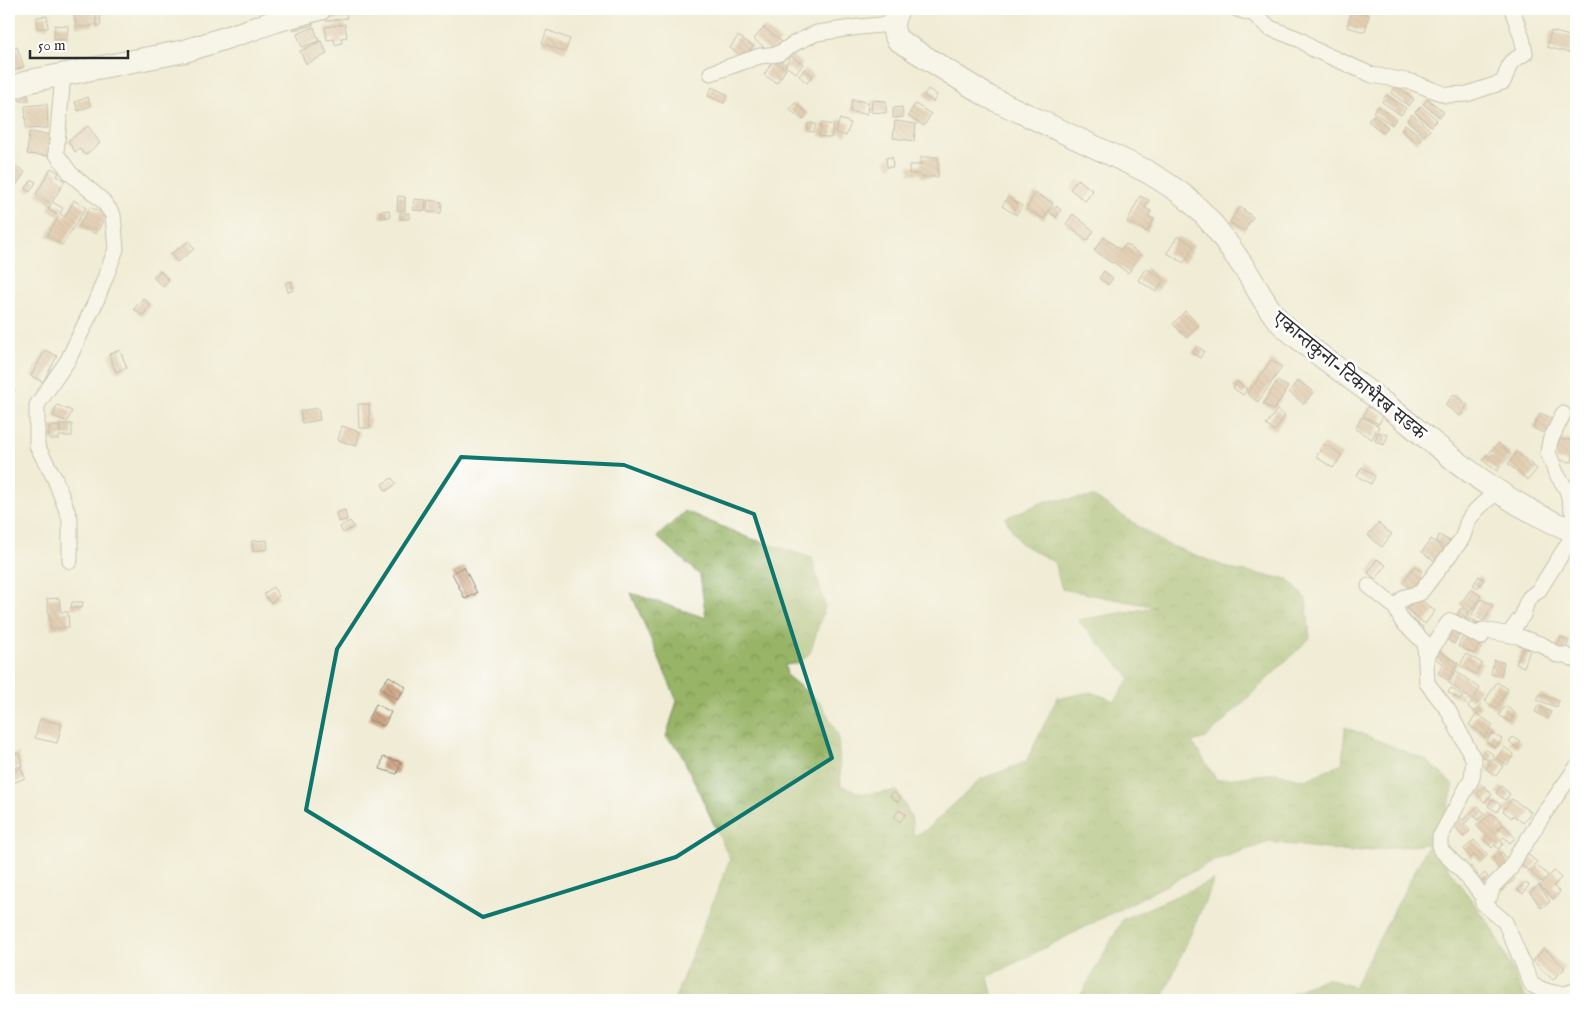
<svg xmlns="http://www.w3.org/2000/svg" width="1585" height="1009" viewBox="0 0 1585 1009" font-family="'IM FELL English','Noto Serif Devanagari',serif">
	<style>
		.forest { fill: url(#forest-crowns); stroke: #627048 }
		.building { fill: url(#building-back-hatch) }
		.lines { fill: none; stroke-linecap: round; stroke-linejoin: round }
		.minor-casing { stroke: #8e8c80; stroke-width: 17 }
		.secondary-casing { stroke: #8e8c80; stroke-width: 24 }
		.minor { stroke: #fff; stroke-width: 15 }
		.secondary { stroke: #fff; stroke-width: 22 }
		.marked { fill: none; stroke: #0f766e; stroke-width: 4; stroke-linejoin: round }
		.labels { text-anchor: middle; stroke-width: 5; stroke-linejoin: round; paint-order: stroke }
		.street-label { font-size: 20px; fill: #2b2b2b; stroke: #fff }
	</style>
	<defs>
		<pattern id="forest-crowns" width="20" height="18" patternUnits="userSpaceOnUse" patternTransform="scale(1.25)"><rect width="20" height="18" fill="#98b466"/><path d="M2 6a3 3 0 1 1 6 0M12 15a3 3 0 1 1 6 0" fill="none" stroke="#7c9354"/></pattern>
		<pattern id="building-back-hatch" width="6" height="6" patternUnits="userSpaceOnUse" patternTransform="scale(1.25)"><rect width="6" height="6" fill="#d2a987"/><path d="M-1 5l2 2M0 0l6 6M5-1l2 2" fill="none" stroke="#ab8a6f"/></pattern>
	</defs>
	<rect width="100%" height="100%" fill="#fff"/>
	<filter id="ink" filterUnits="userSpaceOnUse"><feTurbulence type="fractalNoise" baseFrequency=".02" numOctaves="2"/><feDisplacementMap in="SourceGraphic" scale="10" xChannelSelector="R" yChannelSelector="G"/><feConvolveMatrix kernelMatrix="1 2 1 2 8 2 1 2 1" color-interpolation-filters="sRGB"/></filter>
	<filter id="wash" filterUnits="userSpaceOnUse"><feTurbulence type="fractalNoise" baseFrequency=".0096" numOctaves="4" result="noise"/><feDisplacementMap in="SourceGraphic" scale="20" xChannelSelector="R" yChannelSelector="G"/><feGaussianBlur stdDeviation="1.12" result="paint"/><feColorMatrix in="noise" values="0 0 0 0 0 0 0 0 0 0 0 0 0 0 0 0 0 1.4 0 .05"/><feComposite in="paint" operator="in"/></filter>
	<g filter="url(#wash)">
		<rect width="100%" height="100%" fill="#f0ecd6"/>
		<!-- forest -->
		<path class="forest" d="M1094 497 1164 543 1234 570 1288 579 1306 599 1310 638 1206 738 1192 742 1217 780 1276 773 1305 780 1342 764 1345 727 1426 760 1454 785 1439 842 1430 844 1493 929 1525 997 1538 1000H1276L1326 978 1354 987 1429 844 1350 852 1270 842 1215 860 988 977 992 994 989 1000H674L730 859 680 751 666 737 677 701 631 593 706 618 700 575 657 537 685 511 749 538 812 558 825 606 810 653 800 663 785 665 787 676 821 703 838 735 841 786 864 794 897 791 911 816 914 836 927 829 981 779 1026 762 1058 696 1057 699 1091 692 1115 701 1130 678 1078 620 1156 607 1062 589 1054 562 1020 543 1005 518 1046 501Z
			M1214 880 1162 1000H1078L1123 919Z"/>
		<g id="blocks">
			<!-- building -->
			<path class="building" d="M420 9H435L422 14Z
				M91 10 93 26 76 27 74 11Z
				M345 10 347 18 326 21 325 13Z
				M1352 10 1369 15 1365 32 1347 27Z
				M100 14 101 25H96L95 15Z
				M47 16 48 28H37V17Z
				M312 20 313 25 294 30 293 26Z
				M345 24 347 37 341 38 342 43 335 45 334 39 327 40 325 27Z
				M55 25 68 26 67 40 54 39Z
				M314 27 319 41 302 47 297 34Z
				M764 27 781 41 771 53 754 39Z
				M547 30 570 39 565 52 542 43Z
				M1551 31 1574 37 1570 53 1547 47Z
				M738 36 753 46 744 58 730 48Z
				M321 41 327 54 306 64 300 51Z
				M17 47 24 67 9 72V50Z
				M791 56 803 64 796 73 785 66Z
				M773 60 786 69 777 83 764 75Z
				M805 69 813 76 807 83 799 76Z
				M1396 86 1414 99 1409 106 1391 93Z
				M712 87 728 95 724 103 708 96Z
				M27 89 29 100 20 101 18 91Z
				M928 89 937 95 933 102 924 95Z
				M1386 95 1406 108 1401 115 1382 102Z
				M88 97 91 106 78 111 75 102Z
				M1428 99 1444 112 1440 117 1423 104Z
				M852 100 868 102 867 114 850 112Z
				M872 100 886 101V113L871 112Z
				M795 103 808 113 803 120 790 110Z
				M47 104 48 128 26 129 25 106Z
				M915 104 931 114 924 126 908 116Z
				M1378 106 1396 119 1392 125 1373 112Z
				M1421 106 1437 120 1431 126 1415 112Z
				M902 107 903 117 893 118V108Z
				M1412 114 1430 130 1424 136 1407 120Z
				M1373 115 1388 127 1383 133 1368 121Z
				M840 119 851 123 846 136 835 132Z
				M895 121 916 124 914 141 893 138Z
				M808 123 816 124 814 132 807 131Z
				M822 123 834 125 831 138 819 136Z
				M1405 124 1422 137 1417 143 1401 130Z
				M88 126 100 143 85 155 80 149 75 152 68 141Z
				M29 132 53 135 51 156 27 154Z
				M892 157 893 167H887L886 158Z
				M921 157H938V177H921V174H909V165H921Z
				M9 161 25 172 15 187 9 182Z
				M51 168 59 173 57 176 65 181 52 202 63 208 60 214 65 217 74 200 86 208 62 245 47 236 59 216 48 209 51 204 36 194Z
				M1078 179 1093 191 1085 201 1070 189Z
				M32 180 36 182 30 192 25 189Z
				M1035 193 1053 203 1044 219 1026 209Z
				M398 196 405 197V211L397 210Z
				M1140 196 1149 200 1145 208 1151 211 1148 216 1154 219 1147 232 1127 222Z
				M1008 197 1022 206 1016 215 1002 206Z
				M414 199 426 200 425 211 413 210Z
				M428 200 442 202 441 213 427 212Z
				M1055 205 1061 210 1056 217 1049 212Z
				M90 207 106 215 96 234 79 226Z
				M1240 207 1253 217 1244 231 1230 222Z
				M389 210 390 217 381 218 380 211Z
				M400 213H409V219H400Z
				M1073 214 1094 231 1087 241 1066 224Z
				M1178 236 1194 246 1184 263 1167 253Z
				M1104 237 1121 250 1126 244 1141 255 1128 273 1113 262 1112 263 1094 250Z
				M189 241 194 249 177 262 171 254Z
				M1146 268 1164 280 1156 292 1138 280Z
				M160 271 169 280 163 287 153 277Z
				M1104 271 1113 278 1108 285 1099 278Z
				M291 281 294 290 288 292 285 283Z
				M143 298 151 305 142 316 134 309Z
				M1185 311 1199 325 1187 338 1173 324Z
				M1197 346 1204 351 1200 358 1192 353Z
				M45 350 57 356 43 382 31 376Z
				M120 350 127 368 116 372 109 354Z
				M1271 360 1282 367 1258 402 1247 394Z
				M1298 380 1313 392 1304 404 1289 392Z
				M1277 381 1288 387 1274 410 1263 404Z
				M1237 382 1247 389 1243 395 1233 388Z
				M9 387 15 390 9 400Z
				M1454 394 1468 405 1460 416 1445 405Z
				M358 404H369L370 428H359Z
				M57 405 72 411 67 422 53 416Z
				M1368 407 1383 415 1379 424 1363 416Z
				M318 408 320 420 302 423 300 411Z
				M1277 410 1285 416 1275 431 1266 425Z
				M1540 413 1555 420 1548 435 1533 428Z
				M1362 417 1379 426 1372 439 1355 429Z
				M60 424H72V436H59V439H49V426H59L60 433Z
				M342 426 360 432 356 446 338 440Z
				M1378 432 1388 435 1384 445 1375 441Z
				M1557 439 1575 441 1572 462 1555 460Z
				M1498 443 1511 454 1497 471 1482 460 1487 454 1491 457 1493 455 1490 452Z
				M1324 444 1342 455 1333 468 1316 457Z
				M1517 452 1537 469 1528 480 1508 464Z
				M1362 467 1375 476 1371 484 1357 476Z
				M392 478 396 484 386 491 382 484Z
				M345 510 347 520 338 522 336 513Z
				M350 521 354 527 343 533 340 527Z
				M1378 523 1392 534 1382 547 1368 535Z
				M1439 535 1450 541 1447 547 1436 542Z
				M1431 539 1449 552 1440 565 1422 552Z
				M267 540 268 549 253 551 252 541Z
				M1377 559 1386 565 1376 579 1368 573Z
				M1414 566 1422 571 1419 576 1425 581 1417 593 1403 583Z
				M464 567 477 593 465 599 452 573Z
				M1479 576 1484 579 1478 588 1473 585Z
				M273 587 279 596 271 603 264 594Z
				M1471 589 1481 596 1470 612 1460 604Z
				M1417 597 1435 611 1425 624 1407 609Z
				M59 598 61 612H68L69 627 51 629 47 599Z
				M1481 599 1493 605 1484 621 1472 614Z
				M72 602H83L82 608H71Z
				M1461 608 1469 613 1463 622 1456 617Z
				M1411 618 1423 627 1419 632 1407 623Z
				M1470 618 1481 625 1477 632 1466 624Z
				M1449 627 1460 634 1454 644 1443 637Z
				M1466 631 1482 640 1474 654 1458 646Z
				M1561 637 1569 641 1563 654 1555 650Z
				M1523 648 1530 650 1524 667 1516 664Z
				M1439 651 1458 663 1448 680 1438 673 1444 664 1434 658Z
				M1466 654 1482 663 1475 674 1460 665Z
				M1494 660 1504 663 1501 676 1491 674Z
				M1456 671 1480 689 1472 700 1448 682Z
				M389 676 406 687 397 700 380 688Z
				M1497 682 1508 689 1496 709 1485 701Z
				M1451 688 1463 696 1460 700 1448 692Z
				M1540 694 1559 701 1557 707 1537 700Z
				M1474 700 1481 705 1475 712 1468 707Z
				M376 704 391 712 384 726 368 719Z
				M1538 705 1551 712 1548 719 1535 712Z
				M1505 706 1515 713 1510 722 1499 715Z
				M1477 714 1493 725 1485 737 1469 725Z
				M40 719 62 724 57 743 35 738Z
				M1492 733 1502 739 1496 748 1486 742Z
				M1513 737 1521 742 1517 748 1509 742Z
				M1504 747 1514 754 1507 765 1497 758Z
				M1487 750 1494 755 1489 761 1482 756Z
				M19 753 22 766 10 769 9 755Z
				M383 757 401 762 397 774 380 769Z
				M1493 759 1503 766 1496 776 1486 769Z
				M21 768 25 778 9 785V773Z
				M1485 786 1492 795 1484 802 1477 793Z
				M1501 786 1510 794 1505 800 1496 793Z
				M893 792 901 798 898 802 890 796Z
				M1492 799 1501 805 1497 812 1488 806Z
				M1512 799 1531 812 1523 823 1513 815 1512 818 1503 811Z
				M1478 806 1485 814 1478 820 1474 815 1464 824 1470 831 1463 837 1451 823 1459 816 1463 820Z
				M899 810 906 814 900 822 894 817Z
				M1492 813 1503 824 1497 829 1498 830 1504 825 1515 838 1510 843 1504 837 1500 840 1503 844 1498 849 1495 845 1492 848 1484 840 1487 837 1477 826Z
				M1474 840 1488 855 1480 862 1474 855 1471 858 1464 849Z
				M1524 851 1537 862 1529 871 1516 861Z
				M1502 852 1510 866 1501 872 1492 859Z
				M1471 866 1478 875 1473 878 1466 869Z
				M1537 866 1548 875 1542 882 1531 873Z
				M1554 871 1561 878 1553 886 1560 892 1553 899 1540 886Z
				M1508 872 1515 879 1502 891 1495 884Z
				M1485 873 1488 877 1482 882 1479 878Z
				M1525 882 1529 885 1523 894 1518 890Z
				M1539 885 1550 902 1541 908 1530 892Z
				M1544 948 1565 968 1553 980 1533 961Z"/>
		</g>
	</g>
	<g filter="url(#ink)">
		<use href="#blocks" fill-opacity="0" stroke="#8e8c80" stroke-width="1"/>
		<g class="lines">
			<!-- minor casing -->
			<g class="minor-casing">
				<path id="minor" d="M1237 9 1254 14 1270 28 1301 40 1313 49 1372 75 1412 82 1446 95 1467 94 1503 82 1511 62 1525 53 1522 38 1512 9
					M711 73 760 56 778 54 797 42 817 33 859 27 892 24
					M63 75 56 153 70 173 103 201 113 215 116 249 97 299 68 360 37 405V446L55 479 70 519V561
					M1563 414 1550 441 1548 452 1556 473 1567 490 1576 525
					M1369 586 1395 607 1402 621 1425 643 1427 683 1448 710 1474 760 1472 778 1440 837V849L1462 871 1484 897 1483 903 1505 922 1532 985C1547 992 1561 998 1576 990
					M1395 607 1405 597 1420 593 1461 540C1465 534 1465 527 1468 521 1474 510 1487 500 1497 492
					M1509 634 1523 615 1526 604 1529 598 1539 590 1571 539V531
					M1426 658 1448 623 1451 621 1481 637 1483 630 1517 636 1543 645 1557 655H1565L1576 660
					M1483 903 1490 896 1493 886 1510 869 1520 850 1525 844 1543 815 1576 768"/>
			</g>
			<!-- secondary casing -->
			<g class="secondary-casing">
				<path id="secondary" d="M898 9C893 21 890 28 898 40L989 97 1146 171C1161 180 1177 189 1190 201 1213 221 1230 247 1247 272 1257 288 1265 305 1278 320 1287 330 1299 338 1309 347 1334 366 1360 385 1385 404 1449 455 1499 502 1576 532
					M9 90 24 83 35 80 185 51 244 32 276 21 320 9"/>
			</g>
			<!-- minor -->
			<use href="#minor" class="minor"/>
			<!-- secondary -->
			<use href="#secondary" class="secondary"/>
		</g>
	</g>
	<!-- marked area -->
	<path d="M0 0H1585V1009H0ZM461 457 624 465 754 514 832 758 676 857 483 917 306 810 337 649Z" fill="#f0ecd6" fill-opacity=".55" fill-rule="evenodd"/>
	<path class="marked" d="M461 457 624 465 754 514 832 758 676 857 483 917 306 810 337 649Z"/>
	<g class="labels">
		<!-- street labels -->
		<g class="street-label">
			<text transform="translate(1350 375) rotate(39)" y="7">एकान्तकुना-टिकाभैरब सडक</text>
		</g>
	</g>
	<!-- margin -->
	<rect width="1585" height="1009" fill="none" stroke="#fff" stroke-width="30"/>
	<!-- scale -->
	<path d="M30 50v8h98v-8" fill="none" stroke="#2b2b2b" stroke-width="2.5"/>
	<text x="38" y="50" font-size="15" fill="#2b2b2b" stroke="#ffffff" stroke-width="4" paint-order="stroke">50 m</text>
</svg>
